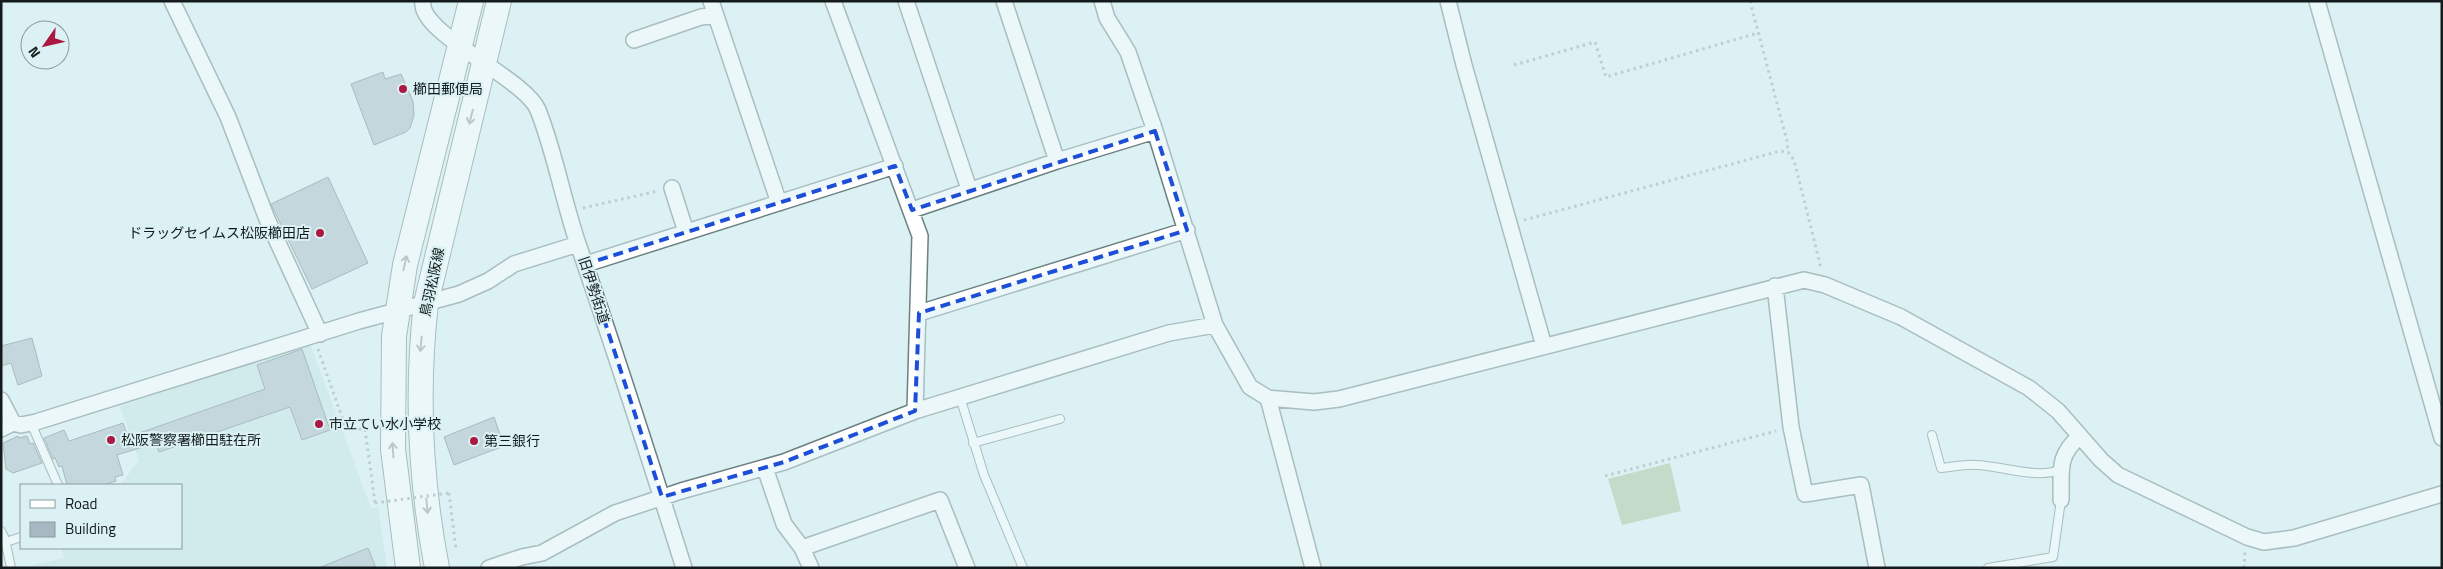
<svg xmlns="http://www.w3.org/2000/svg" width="2443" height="569" viewBox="0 0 2443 569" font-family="'Titillium Web','Noto Sans JP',sans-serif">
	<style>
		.built { fill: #c5e4e7 }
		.green { fill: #a6c49a }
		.building { fill: #a8b8c3; stroke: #6c7b85 }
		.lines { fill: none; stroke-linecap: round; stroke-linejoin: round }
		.service-casing { stroke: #6c8082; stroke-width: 10 }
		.minor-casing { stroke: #6c8082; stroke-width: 18 }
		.primary-casing { stroke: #6c8082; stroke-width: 26 }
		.path { stroke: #97a8aa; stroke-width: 3; stroke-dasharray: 2.5 4; stroke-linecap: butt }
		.service { stroke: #fff; stroke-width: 8 }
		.minor { stroke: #fff; stroke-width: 15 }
		.primary { stroke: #fff; stroke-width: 24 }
		.path-bridge { stroke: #97a8aa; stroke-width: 3; stroke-dasharray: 2.5 4; stroke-linecap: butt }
		.oneway { stroke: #959899 }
		.marked { fill: none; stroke: #1d4ed8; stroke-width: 4; stroke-dasharray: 10 6; stroke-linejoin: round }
		.poi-dot { fill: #ad1842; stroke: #dbf1f3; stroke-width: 2 }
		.labels { text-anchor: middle; stroke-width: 4; stroke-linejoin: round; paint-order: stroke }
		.poi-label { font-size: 14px; fill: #131b1c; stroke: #dbf1f3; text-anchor: start }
		.street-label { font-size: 14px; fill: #131b1c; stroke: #dbf1f3 }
	</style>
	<rect width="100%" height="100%" fill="#dbf1f3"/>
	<!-- built -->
	<path class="built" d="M310 344 371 508 378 507 387 568H21L64 558 61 548H181V485H116L122 483 139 460 120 406Z"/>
	<!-- green -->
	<path class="green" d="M1670 463 1681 511 1622 525 1608 479Z"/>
	<!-- building -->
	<path class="building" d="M383 72 385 79 401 74 413 101 414 115 410 128 406 132 374 145 351 84Z
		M328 177 368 263 312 289 271 204Z
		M32 338 42 376 18 385 11 363 1 366V346Z
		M302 349 330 430 302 440 290 407 159 452 156 443 117 455 123 475 115 477 116 481 104 485H67L62 466 59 467 55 458 53 459 44 438 64 430 69 441 123 423 128 437 265 389 257 365Z
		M494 417 504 446 454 465 444 437Z
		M18 436 19 438 27 436 30 444 33 443 42 463 13 473 6 469 3 443Z
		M368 548 376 568H322L321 567Z"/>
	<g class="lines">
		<!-- service casing -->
		<g class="service-casing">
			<path id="service" d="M960 397 984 475 1023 568
				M31 423 58 485
				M1932 435 1941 468C1953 467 1965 464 1977 465 2002 466 2039 480 2062 469
				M973 443 1060 419
				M1 531 5 539 11 568
				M6 542 21 537
				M1988 568 2053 557 2061 500"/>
		</g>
		<!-- minor casing -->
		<g class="minor-casing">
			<path id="minor" d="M172 1 228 117 267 219 320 334
				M423 1C417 33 525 78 538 110 555 153 563 200 578 244 615 351 650 460 684 568
				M711 1 779 203
				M833 1 920 236 915 411
				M906 1 969 189
				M1004 1 1057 161
				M1102 1 1107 18 1128 52 1155 131 1215 325 1250 387 1268 398 1314 402 1339 399 1804 280 1825 285 1901 317 2029 388 2058 411 2101 460 2118 475 2247 537 2264 542 2294 538 2442 494
				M1448 1 1464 65 1544 346
				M2317 1 2442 438
				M634 40 701 17 716 15
				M672 188 686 232
				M912 210 1057 161 1155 131
				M586 264 895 166
				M1775 286 1791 427 1805 494 1861 485 1877 568
				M919 313 1187 230
				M1268 398 1313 568
				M1 400 13 423
				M1 429 13 423 21 425 36 422 359 321 459 294 488 281 514 264 578 244
				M765 468 784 524 802 548 811 568
				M2061 500C2062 471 2056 457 2080 436
				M802 548 940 500 967 568
				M489 568 522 557 542 553 615 513 681 491 784 462 915 411 1169 333 1215 325"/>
		</g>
		<!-- primary casing -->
		<g class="primary-casing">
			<path id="primary" d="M408 568 393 449 394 336 405 265 471 1
				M437 568C420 480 416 392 426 303L499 1"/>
		</g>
		<!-- path -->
		<path class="path" d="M1750 1 1787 141 1788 152
			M1514 65 1595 42 1606 77 1758 33
			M583 208 658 191
			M1524 220 1780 151 1788 152 1794 160 1821 268
			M318 349 346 429H365L375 503
			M1605 476 1776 431
			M449 493 456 550
			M2244 568 2245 551"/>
		<!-- service -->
		<use href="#service" class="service"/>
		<!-- minor -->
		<use href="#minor" class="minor"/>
		<!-- primary -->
		<use href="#primary" class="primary"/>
		<!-- path-bridge -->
		<path class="path-bridge" d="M375 503 449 493"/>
	</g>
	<!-- one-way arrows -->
	<defs><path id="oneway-shaft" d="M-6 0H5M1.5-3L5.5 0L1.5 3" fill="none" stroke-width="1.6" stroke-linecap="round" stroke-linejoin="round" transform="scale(1.25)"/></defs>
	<g class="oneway">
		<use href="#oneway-shaft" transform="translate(471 117) rotate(104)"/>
		<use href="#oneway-shaft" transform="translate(405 263) rotate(-78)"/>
		<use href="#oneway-shaft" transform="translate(421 344) rotate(95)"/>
		<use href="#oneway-shaft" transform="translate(393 450) rotate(-93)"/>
		<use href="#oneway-shaft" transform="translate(427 506) rotate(85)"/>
	</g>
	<!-- marked area -->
	<path d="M0 0H2443V569H0ZM1155 131 1187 230 919 313 915 411 784 462 662 497 586 264 895 166 912 210Z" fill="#dbf1f3" fill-opacity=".55" fill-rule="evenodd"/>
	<path class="marked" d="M1155 131 1187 230 919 313 915 411 784 462 662 497 586 264 895 166 912 210Z"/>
	<!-- markers -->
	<g class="poi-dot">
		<circle cx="403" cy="89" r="5"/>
		<circle cx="320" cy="233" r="5"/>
		<circle cx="319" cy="424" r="5"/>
		<circle cx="111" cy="440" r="5"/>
		<circle cx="474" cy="441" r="5"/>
	</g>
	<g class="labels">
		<!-- poi labels -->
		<g class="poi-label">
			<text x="413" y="94">櫛田郵便局</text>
			<text x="310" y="238" text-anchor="end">ドラッグセイムス松阪櫛田店</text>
			<text x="329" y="429">市立てい水小学校</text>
			<text x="121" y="445">松阪警察署櫛田駐在所</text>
			<text x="484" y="446">第三銀行</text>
		</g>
		<!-- street labels -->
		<g class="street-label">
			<text transform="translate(432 282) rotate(-78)" y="5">鳥羽松阪線</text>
			<text transform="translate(594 290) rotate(72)" y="5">旧伊勢街道</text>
		</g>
	</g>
	<!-- border -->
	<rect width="2443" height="569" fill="none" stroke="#131b1c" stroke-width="5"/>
	<!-- legend -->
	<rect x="20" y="484" width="162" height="65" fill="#dbf1f3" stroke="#8b9b9d"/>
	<rect x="30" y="500" width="25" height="8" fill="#ffffff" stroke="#8b9b9d"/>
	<text x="65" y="509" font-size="15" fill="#131b1c">Road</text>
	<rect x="30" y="522" width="25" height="15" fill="#a8b8c3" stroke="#8b9b9d"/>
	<text x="65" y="534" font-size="15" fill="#131b1c">Building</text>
	<!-- north arrow -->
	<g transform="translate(45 45) rotate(236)"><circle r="24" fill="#dbf1f3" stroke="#8b9b9d"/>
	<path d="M0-4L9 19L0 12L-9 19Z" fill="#ad1842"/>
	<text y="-8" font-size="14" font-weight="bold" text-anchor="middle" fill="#131b1c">N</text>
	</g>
</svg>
